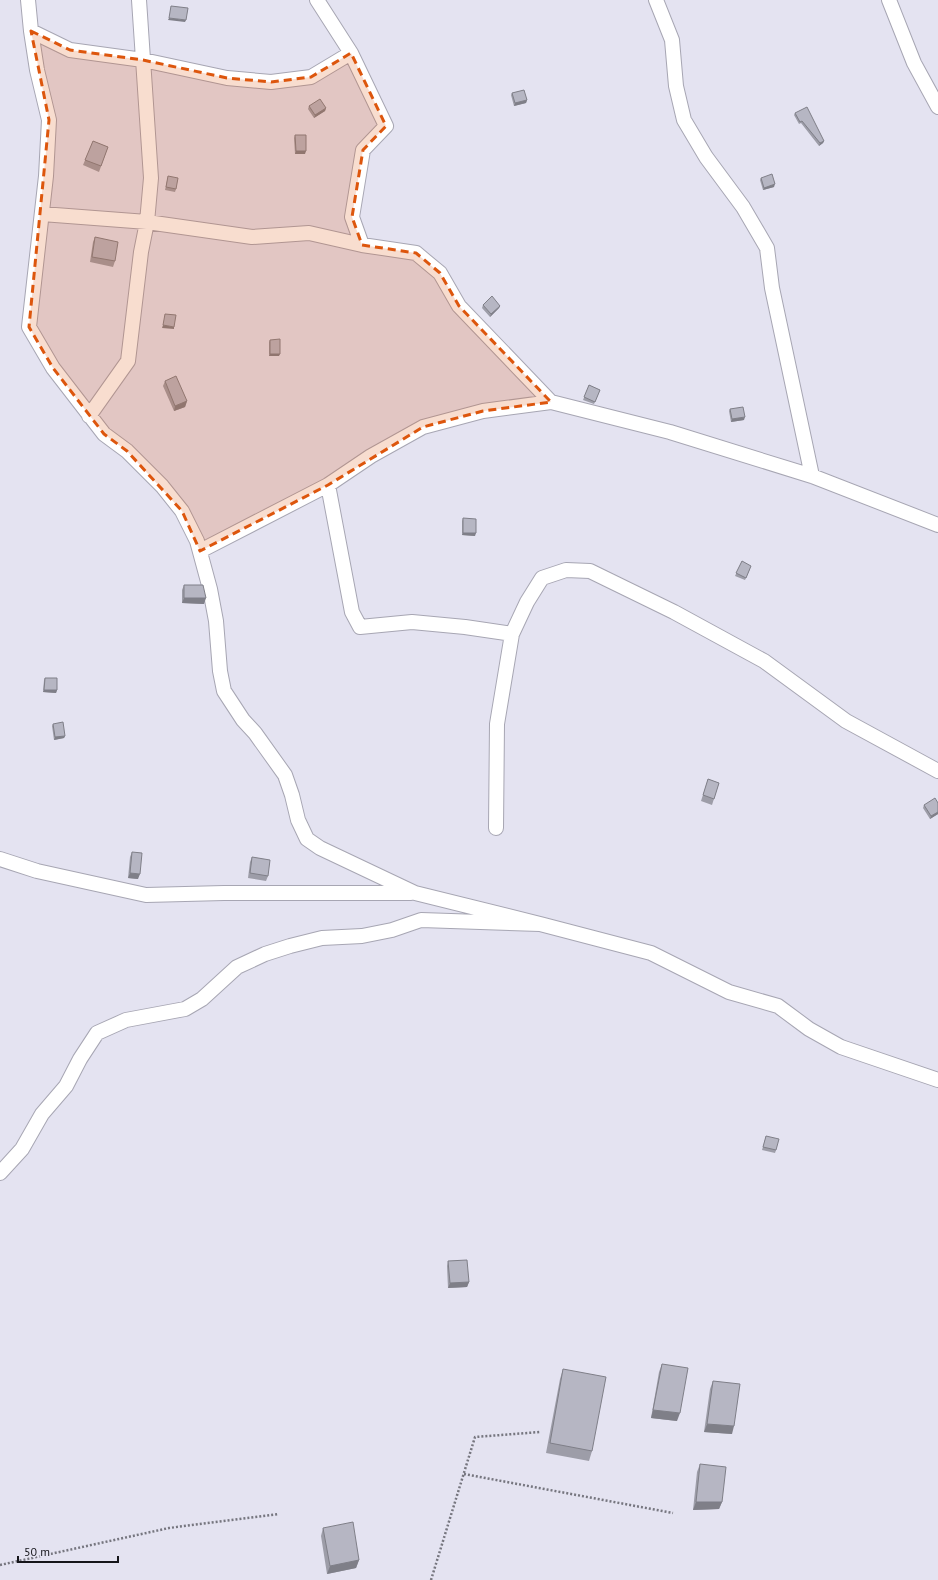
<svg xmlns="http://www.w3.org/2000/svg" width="938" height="1580" viewBox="0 0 938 1580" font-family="'PT Sans',sans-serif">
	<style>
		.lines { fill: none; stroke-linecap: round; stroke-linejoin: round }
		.minor-casing { stroke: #a7a6b3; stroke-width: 16 }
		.path { stroke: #76767f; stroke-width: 2.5; stroke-dasharray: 2 2; stroke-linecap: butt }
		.minor { stroke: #fff; stroke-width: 14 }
		.wall { fill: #9d9da8 }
		.shaded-wall { fill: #7f7f88 }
		.building { fill: #b6b6c3; stroke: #7f7f88 }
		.marked { fill: #dd560d; fill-opacity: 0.2; stroke: #dd560d; stroke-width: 3; stroke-dasharray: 8 5; stroke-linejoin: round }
	</style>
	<rect width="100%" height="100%" fill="#e4e3f1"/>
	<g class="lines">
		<!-- minor casing -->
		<g class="minor-casing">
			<path id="minor" d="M28 0 31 31 37 70 49 120 46 176 29 327 53 368 104 434 127 451 162 486 182 511 197 541 210 589 216 621 220 671 224 691 243 720 255 733 285 775 292 795 298 820 307 839 320 848 415 893 540 924
				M317 0 351 53 386 126 363 150 352 217 362 245
				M656 0 672 40 676 86 684 120 706 157 743 207 767 248 772 288 812 476
				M889 0 914 63 938 107
				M31 31 70 50 143 60 227 78 271 82 311 77 351 53
				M42 214 147 222 252 237 309 233 362 245 416 253 440 273 459 306 551 402 670 432 812 476 938 525
				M89 416 128 361 141 252 147 222 151 178 139 0
				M328 485 352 612 360 627 412 622 465 627 512 634
				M200 551 328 485 371 456 423 427 483 411 551 402
				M496 828 497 724 512 634 527 602 542 578 566 570 590 571 674 612 764 661 846 721 938 771
				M0 859 37 871 146 895 224 893H411
				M0 1173 22 1149 42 1114 66 1086 80 1059 97 1033 126 1020 185 1009 202 999 237 967 265 954 290 946 322 938 362 936 392 930 421 920 540 924 651 953 729 992 778 1006 809 1029 841 1047 938 1080"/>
		</g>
		<!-- path -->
		<path class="path" d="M464 1474 673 1513
			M0 1565 169 1528 279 1514
			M431 1580 475 1437 540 1432"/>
		<!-- minor -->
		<use href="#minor" class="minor"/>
	</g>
	<!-- wall -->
	<path class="wall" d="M512 93 527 100 526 103 514 106 511 95Z
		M309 106 326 108 325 111 314 118 308 109Z
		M795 113 824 141 823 143 819 146 801 123 799 124 794 115Z
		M295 135 305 154H295L294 138Z
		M93 141 108 147 99 172 83 165Z
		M168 176 176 189 175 192 165 190Z
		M761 178 774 187 763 190 760 180Z
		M95 237 115 261 113 267 90 262 93 242Z
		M483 305 500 306 499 308 490 317 482 308Z
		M270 340 279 356H269V342Z
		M165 381 187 401 185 407 174 411 163 386Z
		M589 385 600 390 594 404 583 400Z
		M730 409 744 420 731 422 729 411Z
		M463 518 475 536 462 535V521Z
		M742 561 750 569 745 580 735 576Z
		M184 585 204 604 182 603V590Z
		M45 678 57 690 56 693 43 692 44 680Z
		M53 724 65 736 64 738 54 740 52 726Z
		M708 779 719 783 712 805 701 801Z
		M938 803V814L930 819 923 808 924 805Z
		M132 852 138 879 128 878 130 857Z
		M252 857 268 876 266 881 248 878 250 862Z
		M766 1136 776 1150 775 1153 762 1150Z
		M448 1261 469 1282 467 1287 448 1288 447 1266Z
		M662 1364 677 1421 651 1418 659 1372Z
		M563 1369 592 1451 589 1461 546 1453 560 1379Z
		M713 1381 732 1434 704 1432 710 1389Z
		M700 1464 722 1502 719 1509 693 1510 697 1472Z
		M323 1528 359 1560 356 1568 327 1574 321 1536Z"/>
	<!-- shaded-wall -->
	<path class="shaded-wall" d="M169 18 186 20 185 22 168 20Z
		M527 100 526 103 514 106 515 103Z
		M326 108 325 111 314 118 315 115Z
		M824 141 823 143 819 146 820 143Z
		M296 151H306L305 154H295Z
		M775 184 774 187 763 190 764 188Z
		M500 306 499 308 490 317 491 314Z
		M163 325 174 327V329L162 328Z
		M270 354H280L279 356H269Z
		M187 401 185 407 174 411 175 406Z
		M745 417 744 420 731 422 732 419Z
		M463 533H476L475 536 462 535Z
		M184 598H206L204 604 182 603Z
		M44 690H57L56 693 43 692Z
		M65 736 64 738 54 740 55 737Z
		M938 812V814L930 819 931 816Z
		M130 873 140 874 138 879 128 878Z
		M469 1282 467 1287 448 1288 450 1283Z
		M653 1410 680 1413 677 1421 651 1418Z
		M707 1424 734 1426 732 1434 704 1432Z
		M696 1502H722L719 1509 693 1510Z
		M359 1560 356 1568 327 1574 330 1566Z"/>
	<!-- building -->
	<path class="building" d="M171 6 188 8 186 20 169 18Z
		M524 90 527 100 515 103 512 93Z
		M320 99 326 108 315 115 309 106Z
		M807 107 824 141 820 143 802 121 800 122 795 113Z
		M295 135H306V151H296Z
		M93 141 108 147 101 166 85 160Z
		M772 174 775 184 764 188 761 178Z
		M168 176 178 178 176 189 166 187Z
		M95 237 118 242 115 261 92 257Z
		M492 296 500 306 491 314 483 305Z
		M165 314 176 315 174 327 163 325Z
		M280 339V354H270V340Z
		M176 376 187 401 175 406 165 381Z
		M589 385 600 390 595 402 584 397Z
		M743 407 745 417 732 419 730 409Z
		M463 518 476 519V533H463Z
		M742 561 751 566 746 578 736 573Z
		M184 585H203L206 598H184Z
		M45 678H57V690H44Z
		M63 722 65 736 55 737 53 724Z
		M708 779 719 783 714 799 703 795Z
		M935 798 938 803V812L931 816 924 805Z
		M132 852 142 853 140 874 130 873Z
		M252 857 270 860 268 876 250 873Z
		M766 1136 779 1139 776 1150 763 1147Z
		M467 1260 469 1282 450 1283 448 1261Z
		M662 1364 688 1368 680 1413 653 1410Z
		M563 1369 606 1377 592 1451 550 1443Z
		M713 1381 740 1384 734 1426 707 1424Z
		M700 1464 726 1467 722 1502H696Z
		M353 1522 359 1560 330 1566 323 1528Z"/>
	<!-- marked area -->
	<path class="marked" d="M31 31 70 50 143 60 227 78 271 82 311 77 351 53 386 126 363 150 352 217 362 245 416 253 440 273 459 306 551 402 483 411 423 427 328 485 200 551 182 511 127 451 104 434 53 368 29 327 49 120Z"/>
	<!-- scale -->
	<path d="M18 1556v6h100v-6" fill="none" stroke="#15151a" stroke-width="2"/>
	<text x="24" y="1556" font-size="12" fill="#15151a" stroke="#e4e3f1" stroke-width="3" paint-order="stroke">50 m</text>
</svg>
